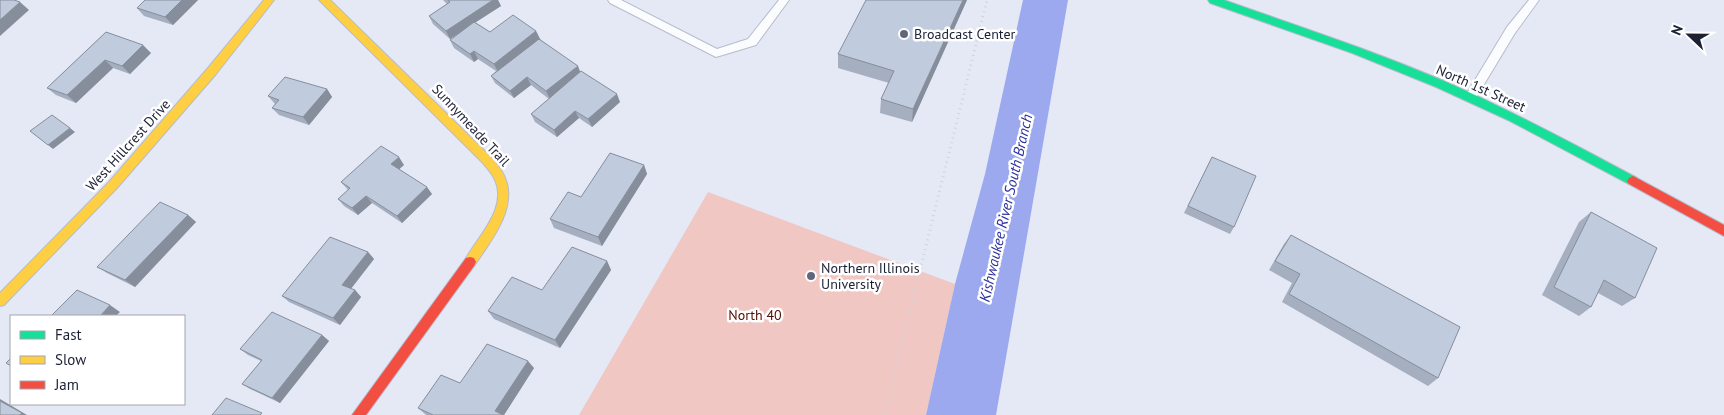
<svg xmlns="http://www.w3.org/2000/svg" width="1724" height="415" viewBox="0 0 1724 415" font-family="'PT Sans',sans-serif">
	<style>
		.green { fill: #f0c7c3 }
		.water { fill: #9ca9ee }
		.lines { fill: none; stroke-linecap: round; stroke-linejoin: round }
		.lane-casing { stroke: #b7bbcb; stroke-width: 2 }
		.fast-casing { stroke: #b7bbcb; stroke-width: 2 }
		.slow-casing { stroke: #b7bbcb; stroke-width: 2 }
		.jam-casing { stroke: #b7bbcb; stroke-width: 2 }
		.path { stroke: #d2d3d7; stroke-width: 3; stroke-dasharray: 1 4; stroke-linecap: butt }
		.lane { fill: #fbfcfe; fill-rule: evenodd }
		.fast { fill: #16e098; fill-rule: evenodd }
		.slow { fill: #ffcf43; fill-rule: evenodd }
		.jam { fill: #f24e42; fill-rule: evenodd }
		.wall { fill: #a5afbf }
		.shaded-wall { fill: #868e9b }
		.building { fill: #c0cbde; stroke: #868e9b }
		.poi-dot { fill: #626679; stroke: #fff; stroke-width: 2 }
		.labels { text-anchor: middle; stroke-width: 5; stroke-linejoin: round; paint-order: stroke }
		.poi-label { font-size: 14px; fill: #1b2035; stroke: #fff; text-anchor: start }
		.street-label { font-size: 14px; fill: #1b2035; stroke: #fff }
		.park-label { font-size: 14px; fill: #510d00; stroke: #fff }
		.water-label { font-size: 15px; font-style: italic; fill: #2e319c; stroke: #fff }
	</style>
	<rect width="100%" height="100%" fill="#e5e9f6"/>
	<!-- green -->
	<path class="green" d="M708 192 955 284 926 415H579Z"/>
	<!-- water -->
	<path class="water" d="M1023 0H1068L996 415H926L955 284 985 174Z"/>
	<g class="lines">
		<!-- lane casing -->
		<g class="lane-casing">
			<path id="lane" d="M608 0H621L717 49 748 39 779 0H789L756 45 716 57 610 3Z
				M1529 0H1539L1515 33 1474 101H1466L1465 98 1466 95 1507 27Z"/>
		</g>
		<!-- fast casing -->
		<g class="fast-casing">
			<path id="fast" d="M1208 0H1224C1297 26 1372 50 1444 81 1510 110 1574 144 1637 178L1639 181 1637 184H1629L1510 121 1436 87 1352 53 1210 3Z"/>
		</g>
		<!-- slow casing -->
		<g class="slow-casing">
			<path id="slow" d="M264 0H274L216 74 117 188 4 305 0 306V293L109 182 208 68Z
				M319 0H330L490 156C495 163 502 169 505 178 518 208 490 242 474 266L470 267 466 266 464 262C476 238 510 208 494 178 491 172 486 167 482 162Z"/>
		</g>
		<!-- jam casing -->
		<g class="jam-casing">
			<path id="jam" d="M1633 176 1724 225V236L1629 184 1627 181 1629 178Z
				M470 257 474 258 476 262 474 266 366 415H352L466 258Z"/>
		</g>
		<!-- path -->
		<path class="path" d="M884 415 987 0"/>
		<!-- lane -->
		<use href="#lane" class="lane"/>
		<!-- fast -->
		<use href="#fast" class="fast"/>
		<!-- slow -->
		<use href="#slow" class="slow"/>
		<!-- jam -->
		<use href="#jam" class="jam"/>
	</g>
	<!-- wall -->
	<path class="wall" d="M145 0H198L173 25 144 16 137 8Z
		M443 0H498L501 6 475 22 490 32 536 31 540 39 580 72 620 102 592 127 579 118 557 137 535 122 531 114 549 99 531 85 514 98 495 83 491 76 496 71 478 59 474 62 454 48 450 40 458 33 450 39 433 24 429 16 447 4Z
		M967 0 912 122 880 113 881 99 889 83 838 68V54Z
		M106 32 151 53 130 74 113 68 76 103 56 95 47 88Z
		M327 89 332 97 309 125 279 115 272 108 275 104 268 96Z
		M1212 157 1234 227 1230 234 1184 213Z
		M404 165 399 169 432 194 402 223 372 203 358 215 344 206 338 199 348 190 341 182Z
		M644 165 647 174 602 246 554 228 550 219 581 197Z
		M1591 212 1635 298 1622 306 1598 293 1591 307 1579 316 1542 295 1579 222Z
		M188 215 196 222 135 287 107 273 97 267Z
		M1291 235 1438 378 1428 386 1282 302 1292 283 1269 270 1284 244Z
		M368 252 374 259 351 289 355 290 361 297 340 325 289 302 282 296Z
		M607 261 611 270 560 348 494 319 488 311 542 290Z
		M322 335 329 341 280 403 250 389 242 384 261 361 248 355 240 349Z
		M534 368 504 415H426L418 408 460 383Z"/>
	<!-- shaded-wall -->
	<path class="shaded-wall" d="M182 0H198L173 25 165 17Z
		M493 0H498L501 6 450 39 446 31Z
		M963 0H967L912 122 913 109Z
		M20 2 29 10 0 36V20Z
		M536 31 540 39 498 72 494 64Z
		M143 45 151 53 130 74 122 66Z
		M474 51 478 59 474 62 470 54Z
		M105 60 113 68 76 103 67 95Z
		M578 66 581 74 550 99 546 91Z
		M527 77 531 85 514 98 510 91Z
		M327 89 332 97 309 125 303 117Z
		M617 94 620 102 592 127 588 119Z
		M575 111 579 118 557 137 554 130Z
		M70 128 75 132 53 149 48 145Z
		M399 157 404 165 397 171 391 164Z
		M644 165 647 174 602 246 598 237Z
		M427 187 432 194 402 223 397 216Z
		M366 196 372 203 358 215 352 208Z
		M188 215 196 222 135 287 125 280Z
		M368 252 374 259 349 291 342 285Z
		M607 261 611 270 560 348 555 340Z
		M355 290 361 297 340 325 333 318Z
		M110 305 120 312 116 316H100Z
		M322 335 329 341 280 403 272 398Z
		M528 361 534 368 504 415 495 411Z
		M0 399 27 415H20L0 401Z"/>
	<!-- building -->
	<path class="building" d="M0 0H14L20 2 0 20Z
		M145 0H182L165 17 137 8Z
		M448 0H493L446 31 429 16 450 2Z
		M866 0H963L913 109 881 99 894 71 838 54Z
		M513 15 536 31 494 64 474 51 470 54 450 40 474 22 490 32Z
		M106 32 143 45 122 66 105 60 67 95 47 88Z
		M539 39 578 66 546 91 527 77 510 91 491 76Z
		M581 71 617 94 588 119 575 111 554 130 531 114Z
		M285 77 327 89 303 117 272 108 279 100 268 96Z
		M52 115 70 128 48 145 30 131Z
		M381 146 399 157 391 164 427 187 397 216 366 196 352 208 338 199 350 188 341 182Z
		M610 153 644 165 598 237 550 219 568 192 581 197Z
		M1212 157 1256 176 1234 227 1188 206Z
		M160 202 188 215 125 280 97 267Z
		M1591 212 1657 248 1635 298 1604 280 1591 307 1554 287Z
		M1291 235 1460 327 1438 378 1289 294 1300 274 1275 261Z
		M330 237 368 252 342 285 355 290 333 318 282 296Z
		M572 247 607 261 555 340 488 311 512 277 542 290Z
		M77 290 110 305 100 316H51Z
		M272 312 322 335 272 398 242 384 262 360 240 349Z
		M487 344 528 361 495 411 503 415H433L418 408 441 375 460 383Z
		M11 358V366L6 363Z
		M226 398 262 413 260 415H212Z
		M0 401 22 413 20 415H0Z"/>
	<!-- markers -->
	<g class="poi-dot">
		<circle cx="904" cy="34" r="5"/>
		<circle cx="811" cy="276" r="5"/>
	</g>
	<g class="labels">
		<!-- poi labels -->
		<g class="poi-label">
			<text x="914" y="39">Broadcast Center</text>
			<text x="821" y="273">Northern Illinois<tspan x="821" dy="16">University</tspan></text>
		</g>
		<!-- street labels -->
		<g class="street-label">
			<text transform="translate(1481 88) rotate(24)" y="5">North 1st Street</text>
			<text transform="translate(471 125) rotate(47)" y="5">Sunnymeade Trail</text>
			<text transform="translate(128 145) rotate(-48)" y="5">West Hillcrest Drive</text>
		</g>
		<!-- park labels -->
		<g class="park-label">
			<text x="755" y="320">North 40</text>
		</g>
		<!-- water labels -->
		<g class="water-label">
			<text transform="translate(1006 208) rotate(-77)" y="5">Kishwaukee River South Branch</text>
		</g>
	</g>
	<!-- legend -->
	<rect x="10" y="315" width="175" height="90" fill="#ffffff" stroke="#a4a6ae"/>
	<rect x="20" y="331" width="25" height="8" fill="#16e098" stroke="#a4a6ae"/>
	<text x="55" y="340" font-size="15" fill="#1b2035">Fast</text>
	<rect x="20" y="356" width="25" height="8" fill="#ffcf43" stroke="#a4a6ae"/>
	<text x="55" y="365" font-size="15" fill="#1b2035">Slow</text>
	<rect x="20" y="381" width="25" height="8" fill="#f24e42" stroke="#a4a6ae"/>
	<text x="55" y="390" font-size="15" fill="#1b2035">Jam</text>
	<!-- north arrow -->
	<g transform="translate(1689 35) rotate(292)" stroke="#ffffff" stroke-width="4" paint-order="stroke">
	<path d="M0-4L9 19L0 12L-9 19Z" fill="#1b2035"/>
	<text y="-8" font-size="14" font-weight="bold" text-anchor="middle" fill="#1b2035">N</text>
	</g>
</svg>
